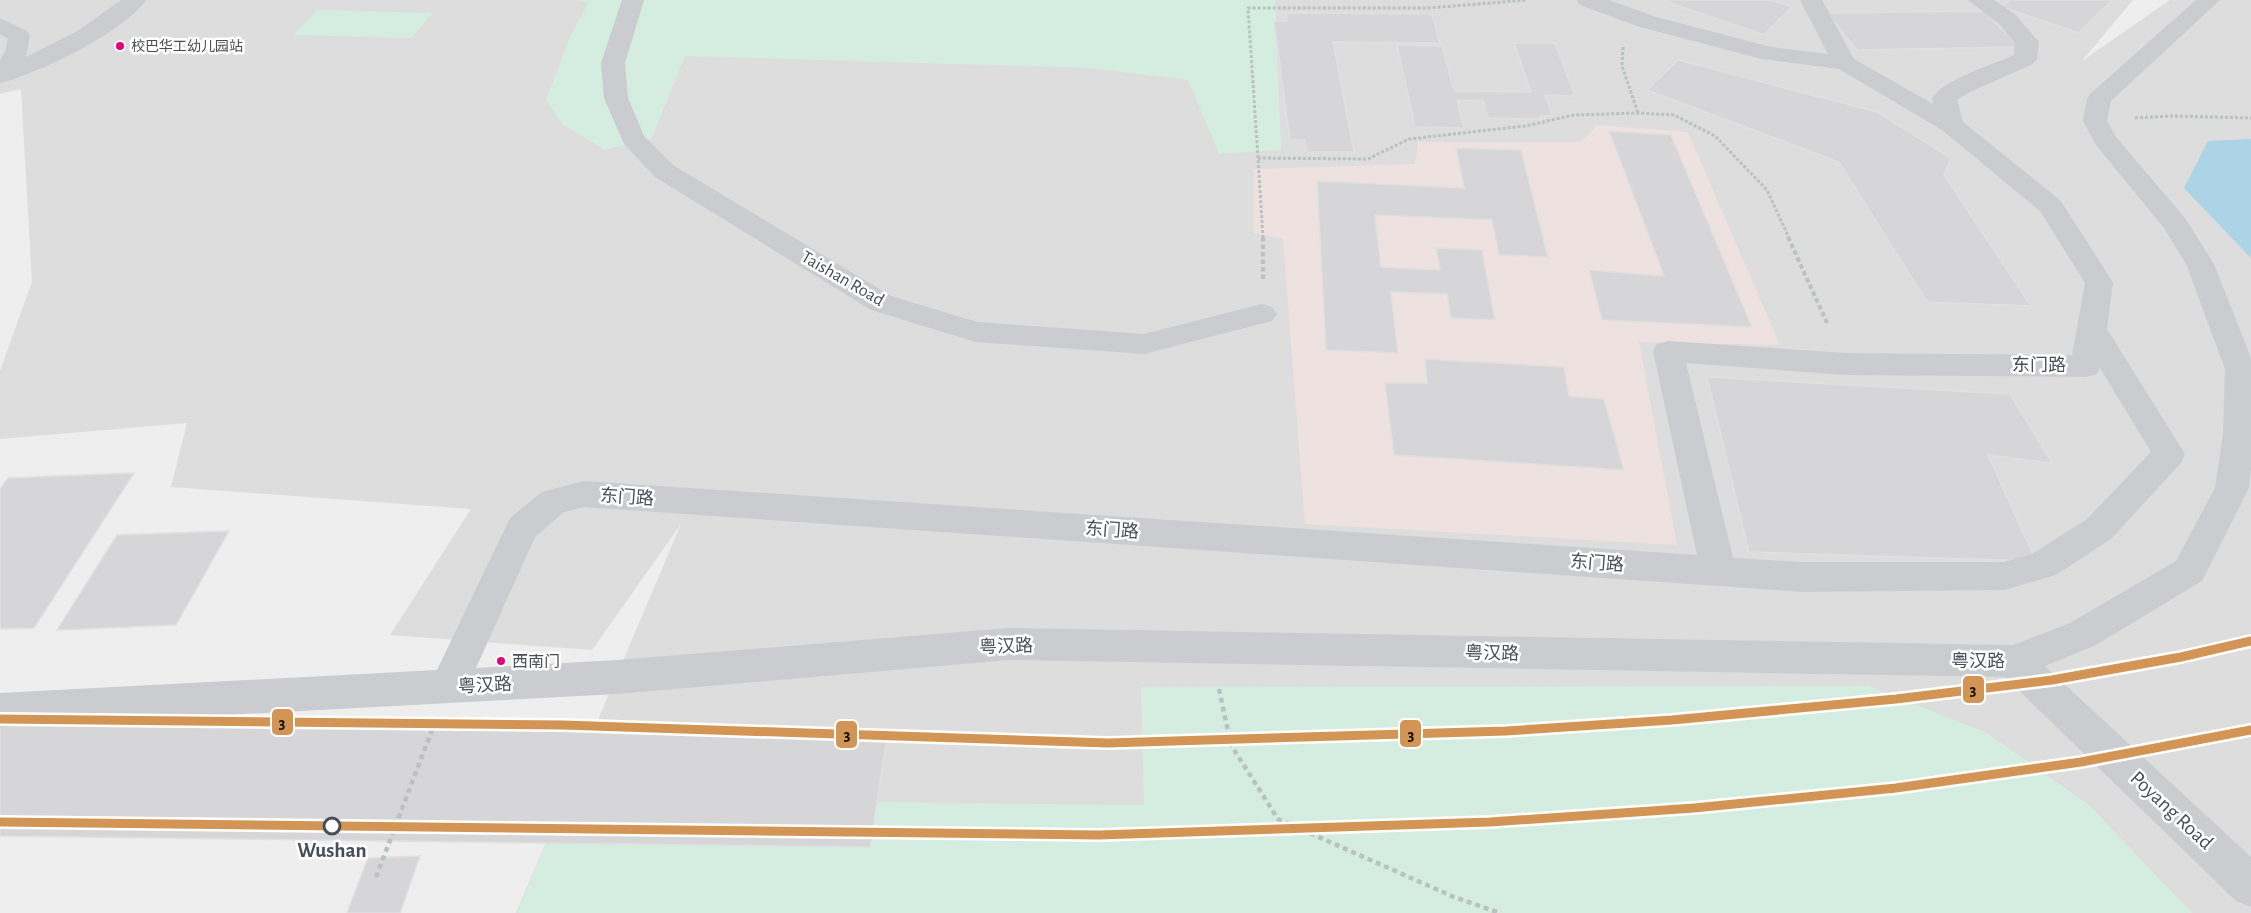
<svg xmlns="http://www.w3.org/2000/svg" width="2251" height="913" viewBox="0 0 2251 913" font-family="'Alegreya Sans','Noto Sans SC',sans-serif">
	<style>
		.education { fill: #ddd }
		.medical { fill: #ede2e0 }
		.green { fill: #d5ece0 }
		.water { fill: #acd3e6 }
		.building { fill: #d6d6d8; stroke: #e0e0e1; stroke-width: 1.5 }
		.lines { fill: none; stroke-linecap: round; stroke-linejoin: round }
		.path-far2 { stroke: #b8c2c0; stroke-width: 3; stroke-dasharray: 3 2; stroke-linecap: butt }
		.path-far1 { stroke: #b8c2c0; stroke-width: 4; stroke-dasharray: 4.5 3; stroke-linecap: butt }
		.path { stroke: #b8c2c0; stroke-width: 4.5; stroke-dasharray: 5 4; stroke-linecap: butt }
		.minor { fill: #cacccf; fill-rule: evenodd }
		.metro-1-casing { stroke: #fff; stroke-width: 14 }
		.metro-1 { stroke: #d39555; stroke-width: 9 }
		.bus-dot { fill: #e5007d; stroke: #fff; stroke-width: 2 }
		.stop-dot { fill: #fff; stroke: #474e59; stroke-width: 3 }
		.labels { text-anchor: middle; stroke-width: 5; stroke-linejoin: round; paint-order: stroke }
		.far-bus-label { font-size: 14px; fill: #474e59; stroke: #fff; text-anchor: start }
		.bus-label { font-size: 16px; fill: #474e59; stroke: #fff; text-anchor: start }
		.street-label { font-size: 18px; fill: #474e59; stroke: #fff }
		.near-street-label { font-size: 21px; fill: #474e59; stroke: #fff }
		.near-stop-label { font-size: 21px; font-weight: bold; fill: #474e59; stroke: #fff }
		.line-badge { stroke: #fff; stroke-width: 2 }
		.pale-badge-label { font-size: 16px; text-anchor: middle; font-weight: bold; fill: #111 }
	</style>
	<rect width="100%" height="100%" fill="#efeeee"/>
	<!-- education -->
	<path class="education" d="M0 0H2133L2082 61 2170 0H2251V913H516L681 524 592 650 390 635 471 509 171 487 187 423 0 439V371L32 282 21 89 0 94Z"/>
	<!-- medical -->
	<path class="medical" d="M1597 125 1688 132 1780 345 1639 342 1677 545 1305 524 1283 239 1254 233V169L1415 164 1418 142H1581Z"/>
	<!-- green -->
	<path class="green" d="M576 0H1275L1281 150 1219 154 1188 80 1089 68 685 56 652 138 605 150 562 124 546 100 569 39 588 3Z
		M318 10 433 13 411 38 294 35Z
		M1869 686 1987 733 2089 805 2192 913H517L564 799 1144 805 1141 687Z"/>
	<!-- water -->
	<path class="water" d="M2251 139V258L2184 188 2208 141Z"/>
	<!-- building -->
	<path class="building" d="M1662 0H1770L1792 7 1764 35Z
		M2010 0H2112L2079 33 2002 7Z
		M1984 11 2020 47 1857 50 1827 13Z
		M1286 13 1432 14 1440 43 1333 42 1354 152H1307L1305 140H1290L1274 21H1287Z
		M1514 43H1555L1575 96 1545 95 1552 116H1540L1541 119 1488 118 1483 101 1457 100 1464 128 1415 127 1397 45 1442 46 1454 91 1531 92Z
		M1678 60 1877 112 1951 158 1944 175 2031 306 1927 302 1839 162 1647 90Z
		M1609 131 1671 135 1752 327 1602 320 1589 270 1664 276Z
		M1456 148 1521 150 1548 257 1499 255 1492 220 1375 215 1381 267 1440 270 1436 248 1482 250 1495 320 1451 318 1447 294 1391 292 1398 353 1326 350 1317 181 1464 188Z
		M1425 359 1564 367 1569 396 1604 399 1624 470 1394 455 1385 383H1427Z
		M1707 377 2010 394 2052 463 1988 455 2036 561 1749 552Z
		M134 473 34 628 0 629V489L8 478Z
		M229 531 176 625 57 630 117 535Z
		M0 719 468 724 888 730 870 847 0 836Z
		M420 856 400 913H347L368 858Z"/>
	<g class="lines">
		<!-- path-far2 -->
		<path class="path-far2" d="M1623 47 1622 66 1638 113
			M2135 118 2171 116 2251 118
			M1258 158 1248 8H1428L1527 0
			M1263 238 1258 158 1368 159 1409 139 1525 126 1574 115 1638 113 1674 115 1715 136 1767 190 1789 238"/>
		<!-- path-far1 -->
		<path class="path-far1" d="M1263 237V280
			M1788 237 1828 325"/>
		<!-- path -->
		<path class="path" d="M1219 689 1231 745 1278 819 1454 897 1500 913
			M376 877 432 730"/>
		<!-- minor -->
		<path class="minor" d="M121 0H146C124 32 38 74 0 83V60L5 52 8 39 0 34V18L27 31 30 36 26 57 79 30Z
			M622 0H644L625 63 628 98 644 136 673 165 891 296 977 322 1144 334 1262 304 1272 307 1277 314 1272 321 1144 354 976 342 871 310 655 177 624 144 604 98 601 63Z
			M1577 0H1609L1656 17 1771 47 1828 54 1800 0H1822L1854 59 1933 104 1932 98C1945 79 1992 65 2014 55L2015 43 1999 24 1968 0H1994L2015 14 2039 42 2037 59 2033 64 1970 92 1957 100 1963 122 2060 200 2109 276 2113 283 2107 329 2185 454 2181 463 2111 539 2056 575 2004 590 1804 592 584 507 564 512 535 537 476 668 617 660 1009 628 2013 645 2070 623 2176 561 2215 488 2223 433 2225 369 2186 264 2164 228 2096 145 2083 121 2087 99 2090 94 2196 0H2220L2111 101 2107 121 2116 137 2185 218 2214 264 2251 358V470L2249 488 2202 581 2096 645 2045 666 2251 857V907L2236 901 2005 677 1009 660 617 694 0 727V693L437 670 510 518 542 492 584 481 1697 555 1653 351 1657 344 1668 341 1846 353 2072 355 2085 283 2040 211 1942 130 1839 69 1762 59 1640 27 1580 5ZM1686 363 1846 375 2086 377 2097 374 2100 368 2151 452 2087 519 2032 554 2004 562H1804L1733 558Z"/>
		<!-- metro-1 casing -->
		<g class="metro-1-casing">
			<path id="metro-1" d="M0 719 563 725 1108 743 1506 731 1672 720 1896 699 2052 680 2181 657 2251 641
				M0 822 1099 835 1490 822 1694 808 1896 788 2081 762 2251 730"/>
		</g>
		<!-- metro-1 -->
		<use href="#metro-1" class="metro-1"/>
	</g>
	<!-- markers -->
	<g class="bus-dot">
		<circle cx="120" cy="46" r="5"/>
		<circle cx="501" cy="661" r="5"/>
	</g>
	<circle class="stop-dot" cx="332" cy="826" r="8"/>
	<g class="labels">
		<!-- far-bus labels -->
		<g class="far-bus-label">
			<text x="131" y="51">校巴华工幼儿园站</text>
		</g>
		<!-- bus labels -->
		<g class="bus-label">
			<text x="512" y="667">西南门</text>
		</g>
		<!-- street labels -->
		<g class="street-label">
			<text transform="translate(843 278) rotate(30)" y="6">Taishan Road</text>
			<text x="2039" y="371">东门路</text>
			<text transform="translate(627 497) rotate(4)" y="6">东门路</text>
			<text transform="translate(1112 530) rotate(4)" y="6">东门路</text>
			<text transform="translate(1597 563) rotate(4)" y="6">东门路</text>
			<text transform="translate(1006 646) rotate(-2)" y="6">粤汉路</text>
			<text transform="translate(1492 653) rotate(1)" y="6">粤汉路</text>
			<text x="1978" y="667">粤汉路</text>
			<text transform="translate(485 685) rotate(-3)" y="6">粤汉路</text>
		</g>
		<!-- near-street labels -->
		<g class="near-street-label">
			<text transform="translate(2172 810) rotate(43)" y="7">Poyang Road</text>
		</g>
		<!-- near-stop labels -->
		<g class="near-stop-label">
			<text x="332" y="857">Wushan</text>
		</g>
	</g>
	<g class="line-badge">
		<rect x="1962" y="675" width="23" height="29" rx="6" fill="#d39555"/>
		<rect x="271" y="708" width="23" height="28" rx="6" fill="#d39555"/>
		<rect x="1399" y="719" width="23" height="29" rx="6" fill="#d39555"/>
		<rect x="835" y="720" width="23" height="29" rx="6" fill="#d39555"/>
	</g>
	<g class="pale-badge-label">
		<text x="1973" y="695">3</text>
		<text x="282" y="728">3</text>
		<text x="1411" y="740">3</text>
		<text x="847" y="740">3</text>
	</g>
</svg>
